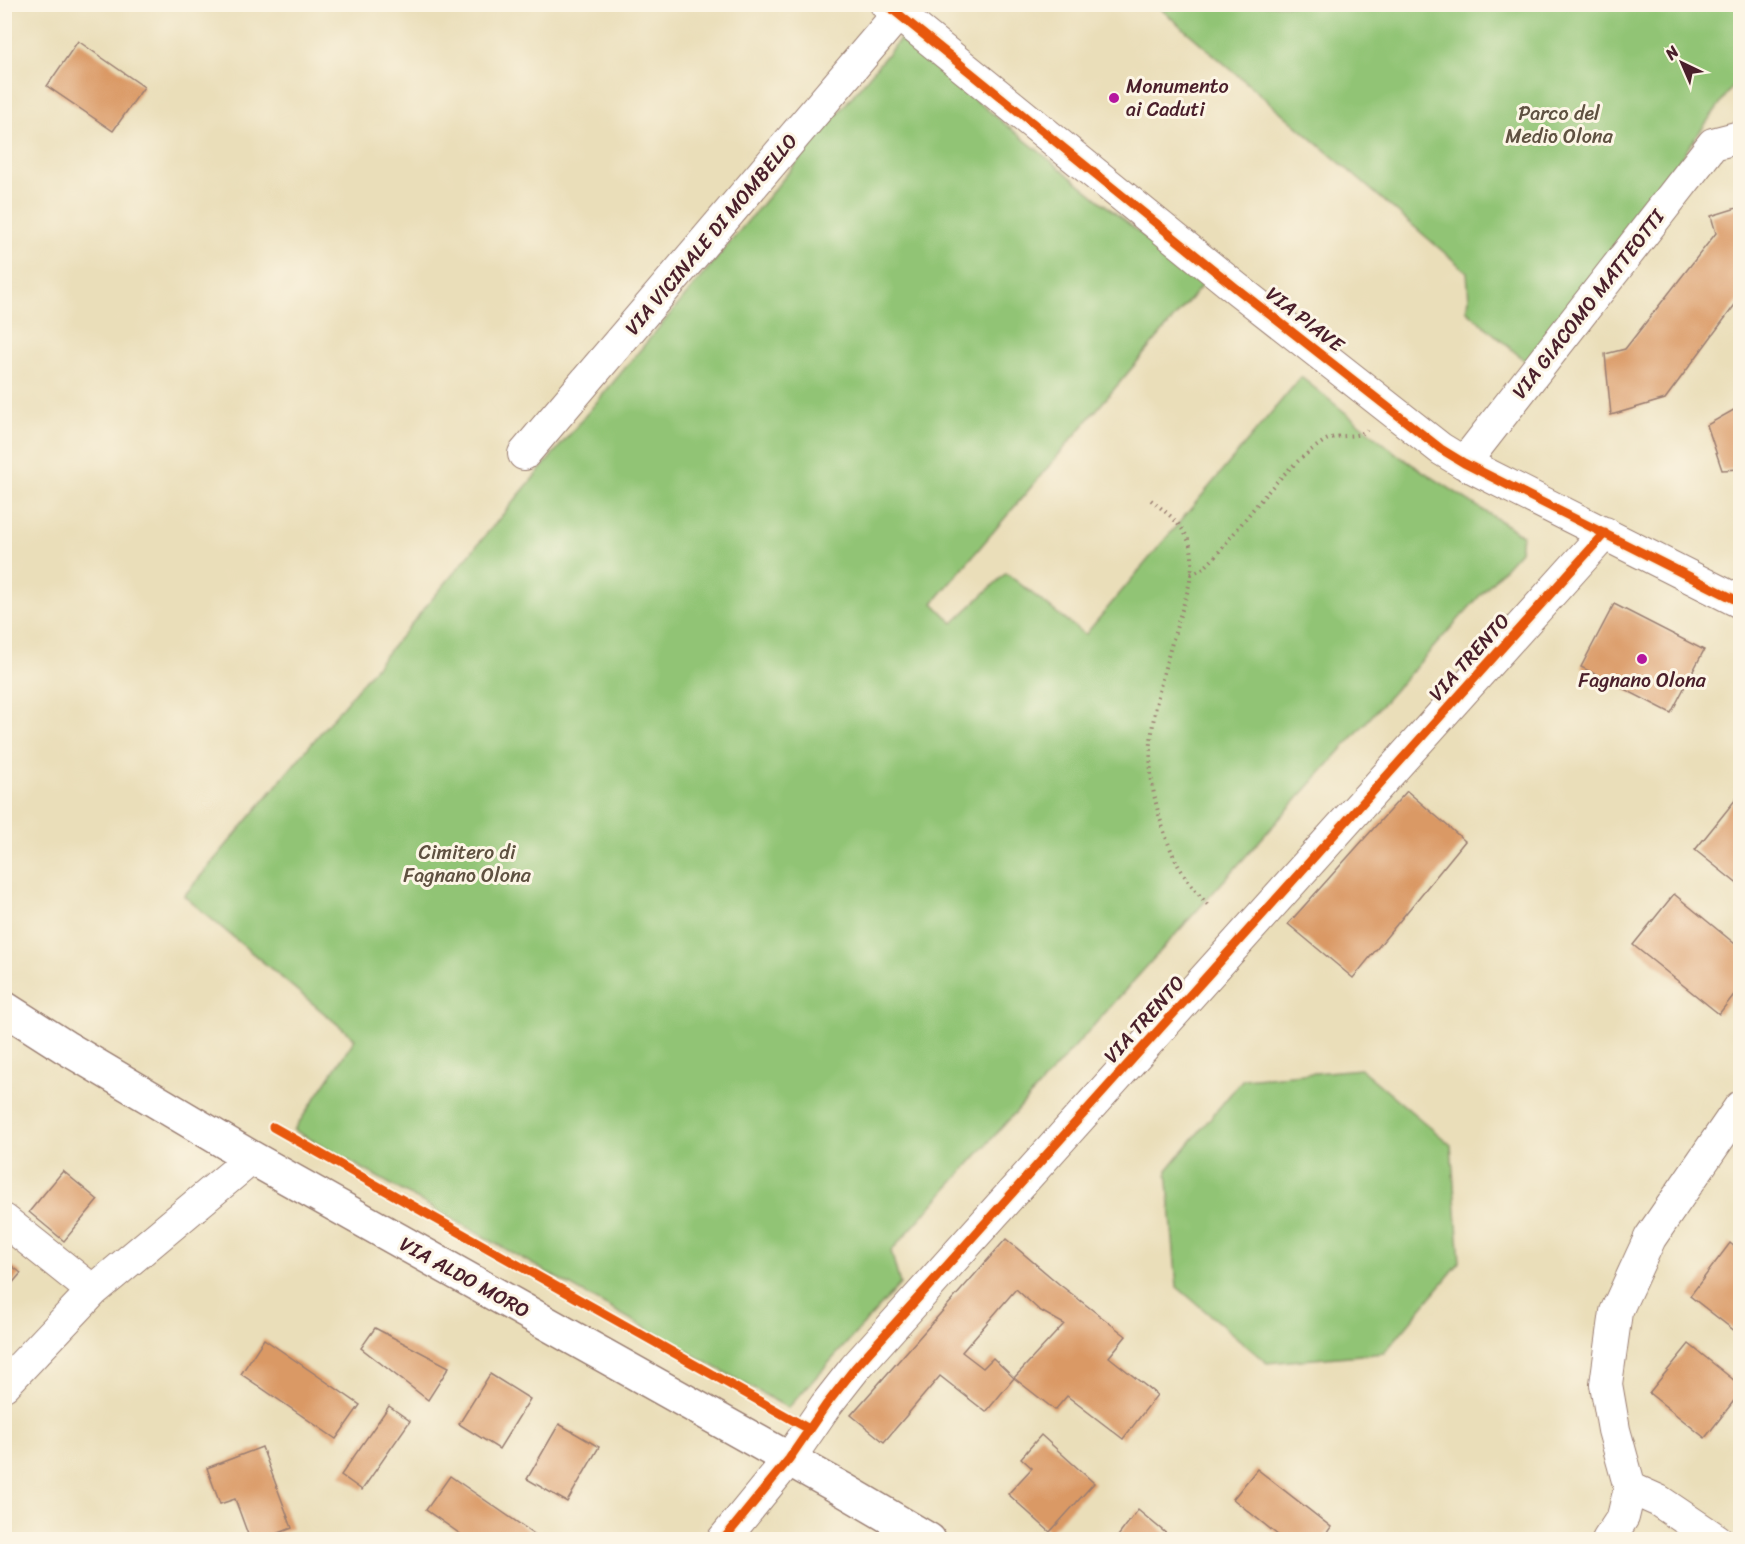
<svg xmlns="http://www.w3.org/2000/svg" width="1745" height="1544" viewBox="0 0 1745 1544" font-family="Sriracha,sans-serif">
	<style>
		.green { fill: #91c475; stroke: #6e7250; stroke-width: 1.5 }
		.building { fill: #da9965 }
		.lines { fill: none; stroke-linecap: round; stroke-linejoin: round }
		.minor-casing { stroke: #9a7e72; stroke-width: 34 }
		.major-casing { stroke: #9a7e72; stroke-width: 36 }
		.path { stroke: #9a7e72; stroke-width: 4; stroke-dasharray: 1.5 4.5; stroke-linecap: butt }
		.minor { stroke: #fff; stroke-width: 32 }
		.major { stroke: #fff; stroke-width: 33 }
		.cycleway-casing { stroke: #fcf5e5; stroke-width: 13 }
		.cycleway { stroke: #e8590c; stroke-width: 9 }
		.poi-dot { fill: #b5179e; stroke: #fcf5e5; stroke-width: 2 }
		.labels { text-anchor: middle; stroke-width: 6; stroke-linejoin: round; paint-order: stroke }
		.poi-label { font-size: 20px; fill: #4a1f2b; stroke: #fcf5e5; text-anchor: start }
		.park-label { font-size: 20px; fill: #5f5141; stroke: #fcf5e5 }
		.street-label { font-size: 20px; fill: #4a1f2b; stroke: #fcf5e5 }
	</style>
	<rect width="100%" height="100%" fill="#fcf5e5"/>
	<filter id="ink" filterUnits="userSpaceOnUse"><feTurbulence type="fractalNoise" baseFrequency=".0167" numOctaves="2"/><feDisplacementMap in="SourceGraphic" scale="12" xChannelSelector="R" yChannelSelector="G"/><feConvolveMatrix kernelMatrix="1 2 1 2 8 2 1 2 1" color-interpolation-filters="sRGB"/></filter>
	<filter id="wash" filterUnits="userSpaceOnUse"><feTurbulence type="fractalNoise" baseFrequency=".008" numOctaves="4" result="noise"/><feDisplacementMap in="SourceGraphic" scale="24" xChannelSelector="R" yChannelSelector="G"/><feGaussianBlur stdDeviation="1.35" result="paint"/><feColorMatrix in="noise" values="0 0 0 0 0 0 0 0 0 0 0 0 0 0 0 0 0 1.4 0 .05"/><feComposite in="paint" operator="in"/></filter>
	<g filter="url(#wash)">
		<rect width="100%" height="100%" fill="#eadeb9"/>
		<!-- green -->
		<path class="green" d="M1156 5H1740V76L1531 366 1466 310 1469 300 1467 272Z
			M900 39 1203 284 933 603 953 623 1006 573 1085 635 1301 377 1402 458 1522 535 1520 551 891 1251 900 1284 788 1408 294 1130 355 1039 184 896Z
			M1361 1069 1451 1145 1460 1262 1384 1353 1267 1363 1177 1287 1167 1170 1243 1079Z"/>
		<g id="blocks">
			<!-- building -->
			<path class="building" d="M78 41 144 87 113 131 47 86Z
				M1740 207V298L1665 399 1611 415 1605 354 1625 349 1716 233 1711 216Z
				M1739 407 1740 408V469L1722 470 1707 425Z
				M1614 604 1704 650 1671 713 1581 667Z
				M1407 791 1465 841 1353 978 1288 924Z
				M1736 799 1740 802V886L1695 850Z
				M1674 894 1740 948V987L1719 1014 1633 945Z
				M63 1171 98 1200 64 1241 29 1212Z
				M1006 1239 1059 1284 1126 1336 1109 1357 1157 1395 1123 1439 1067 1396 1055 1410 1014 1378 1064 1324 1039 1310 1016 1289 962 1352 983 1368 993 1358 1014 1378 986 1412 940 1376 884 1442 851 1415Z
				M1730 1243 1740 1251V1335L1690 1296Z
				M4 1260 21 1273 4 1293Z
				M375 1328 449 1367 428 1400 361 1348Z
				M264 1339 360 1405 336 1439 241 1374Z
				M1689 1344 1740 1385V1393L1705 1438 1649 1393Z
				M490 1374 530 1399 499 1449 459 1424Z
				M389 1406 410 1421 362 1490 341 1475Z
				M559 1424 599 1447 567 1502 527 1479Z
				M1041 1435 1094 1483 1050 1532 1008 1494 1032 1468 1021 1458Z
				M262 1447 292 1528 261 1540H250L235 1499 220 1504 207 1468Z
				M1257 1469 1331 1527 1322 1540H1284L1233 1499Z
				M450 1476 543 1540H469L426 1510Z
				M1138 1510 1174 1540H1115Z"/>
		</g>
	</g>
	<g filter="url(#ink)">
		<use href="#blocks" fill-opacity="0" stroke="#9a7e72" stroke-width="1.5"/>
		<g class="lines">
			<!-- minor casing -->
			<g class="minor-casing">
				<path id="minor" d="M886 4 1236 288 1441 449 1464 463 1740 602
					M524 454 898 14
					M1464 463 1713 144 1740 137
					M4 1220 93 1291
					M4 1385 93 1291 252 1158
					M1630 1488 1659 1501 1717 1540
					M723 1540 789 1459 826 1405 855 1368 1605 533
					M1608 1540 1623 1517 1630 1488 1614 1430 1606 1384 1616 1312 1650 1238 1740 1107"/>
			</g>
			<!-- major casing -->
			<g class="major-casing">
				<path id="major" d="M4 1008 65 1047 252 1158 844 1490 929 1540"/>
			</g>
			<!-- path -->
			<path class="path" d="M1151 500C1168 514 1186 526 1191 549 1196 575 1183 604 1176 629 1163 673 1147 727 1151 773 1153 800 1165 840 1178 865 1186 879 1197 893 1208 905
				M1191 574 1204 568 1212 560C1247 519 1278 471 1323 442 1337 432 1355 440 1367 430"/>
			<!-- minor -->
			<use href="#minor" class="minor"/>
			<!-- major -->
			<use href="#major" class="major"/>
			<!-- cycleway casing -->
			<g class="cycleway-casing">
				<path id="cycleway" d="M886 4 1236 288 1441 449 1464 463 1740 602
					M273 1127 809 1429
					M723 1540 789 1459 826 1405 855 1368 1605 533"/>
			</g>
			<!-- cycleway -->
			<use href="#cycleway" class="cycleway"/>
		</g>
	</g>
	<!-- markers -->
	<g class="poi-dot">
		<circle cx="1114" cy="98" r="6"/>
		<circle cx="1642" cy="659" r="6"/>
	</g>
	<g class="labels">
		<!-- poi labels -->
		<g class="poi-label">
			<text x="1126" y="93">Monumento<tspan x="1126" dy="23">ai Caduti</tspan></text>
			<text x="1642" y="687" text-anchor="middle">Fagnano Olona</text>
		</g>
		<!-- park labels -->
		<g class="park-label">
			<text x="1559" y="120">Parco del<tspan x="1559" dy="23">Medio Olona</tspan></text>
			<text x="467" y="859">Cimitero di<tspan x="467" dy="23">Fagnano Olona</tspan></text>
		</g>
		<!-- street labels -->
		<g class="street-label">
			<text transform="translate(711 234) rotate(-50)" y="7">VIA VICINALE DI MOMBELLO</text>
			<text transform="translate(1588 304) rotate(-52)" y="7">VIA GIACOMO MATTEOTTI</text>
			<text transform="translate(1305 319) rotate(38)" y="7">VIA PIAVE</text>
			<text transform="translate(1469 657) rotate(-48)" y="7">VIA TRENTO</text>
			<text transform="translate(1144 1019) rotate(-48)" y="7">VIA TRENTO</text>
			<text transform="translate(465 1277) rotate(29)" y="7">VIA ALDO MORO</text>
		</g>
	</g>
	<!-- margin -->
	<rect width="1745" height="1544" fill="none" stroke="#fcf5e5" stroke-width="24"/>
	<!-- north arrow -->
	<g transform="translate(1682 63) rotate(316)" stroke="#fcf5e5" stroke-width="4.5" paint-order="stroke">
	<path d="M0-4.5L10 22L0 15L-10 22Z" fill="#4a1f2b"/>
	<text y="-9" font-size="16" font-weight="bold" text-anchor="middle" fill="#4a1f2b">N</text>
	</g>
</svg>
